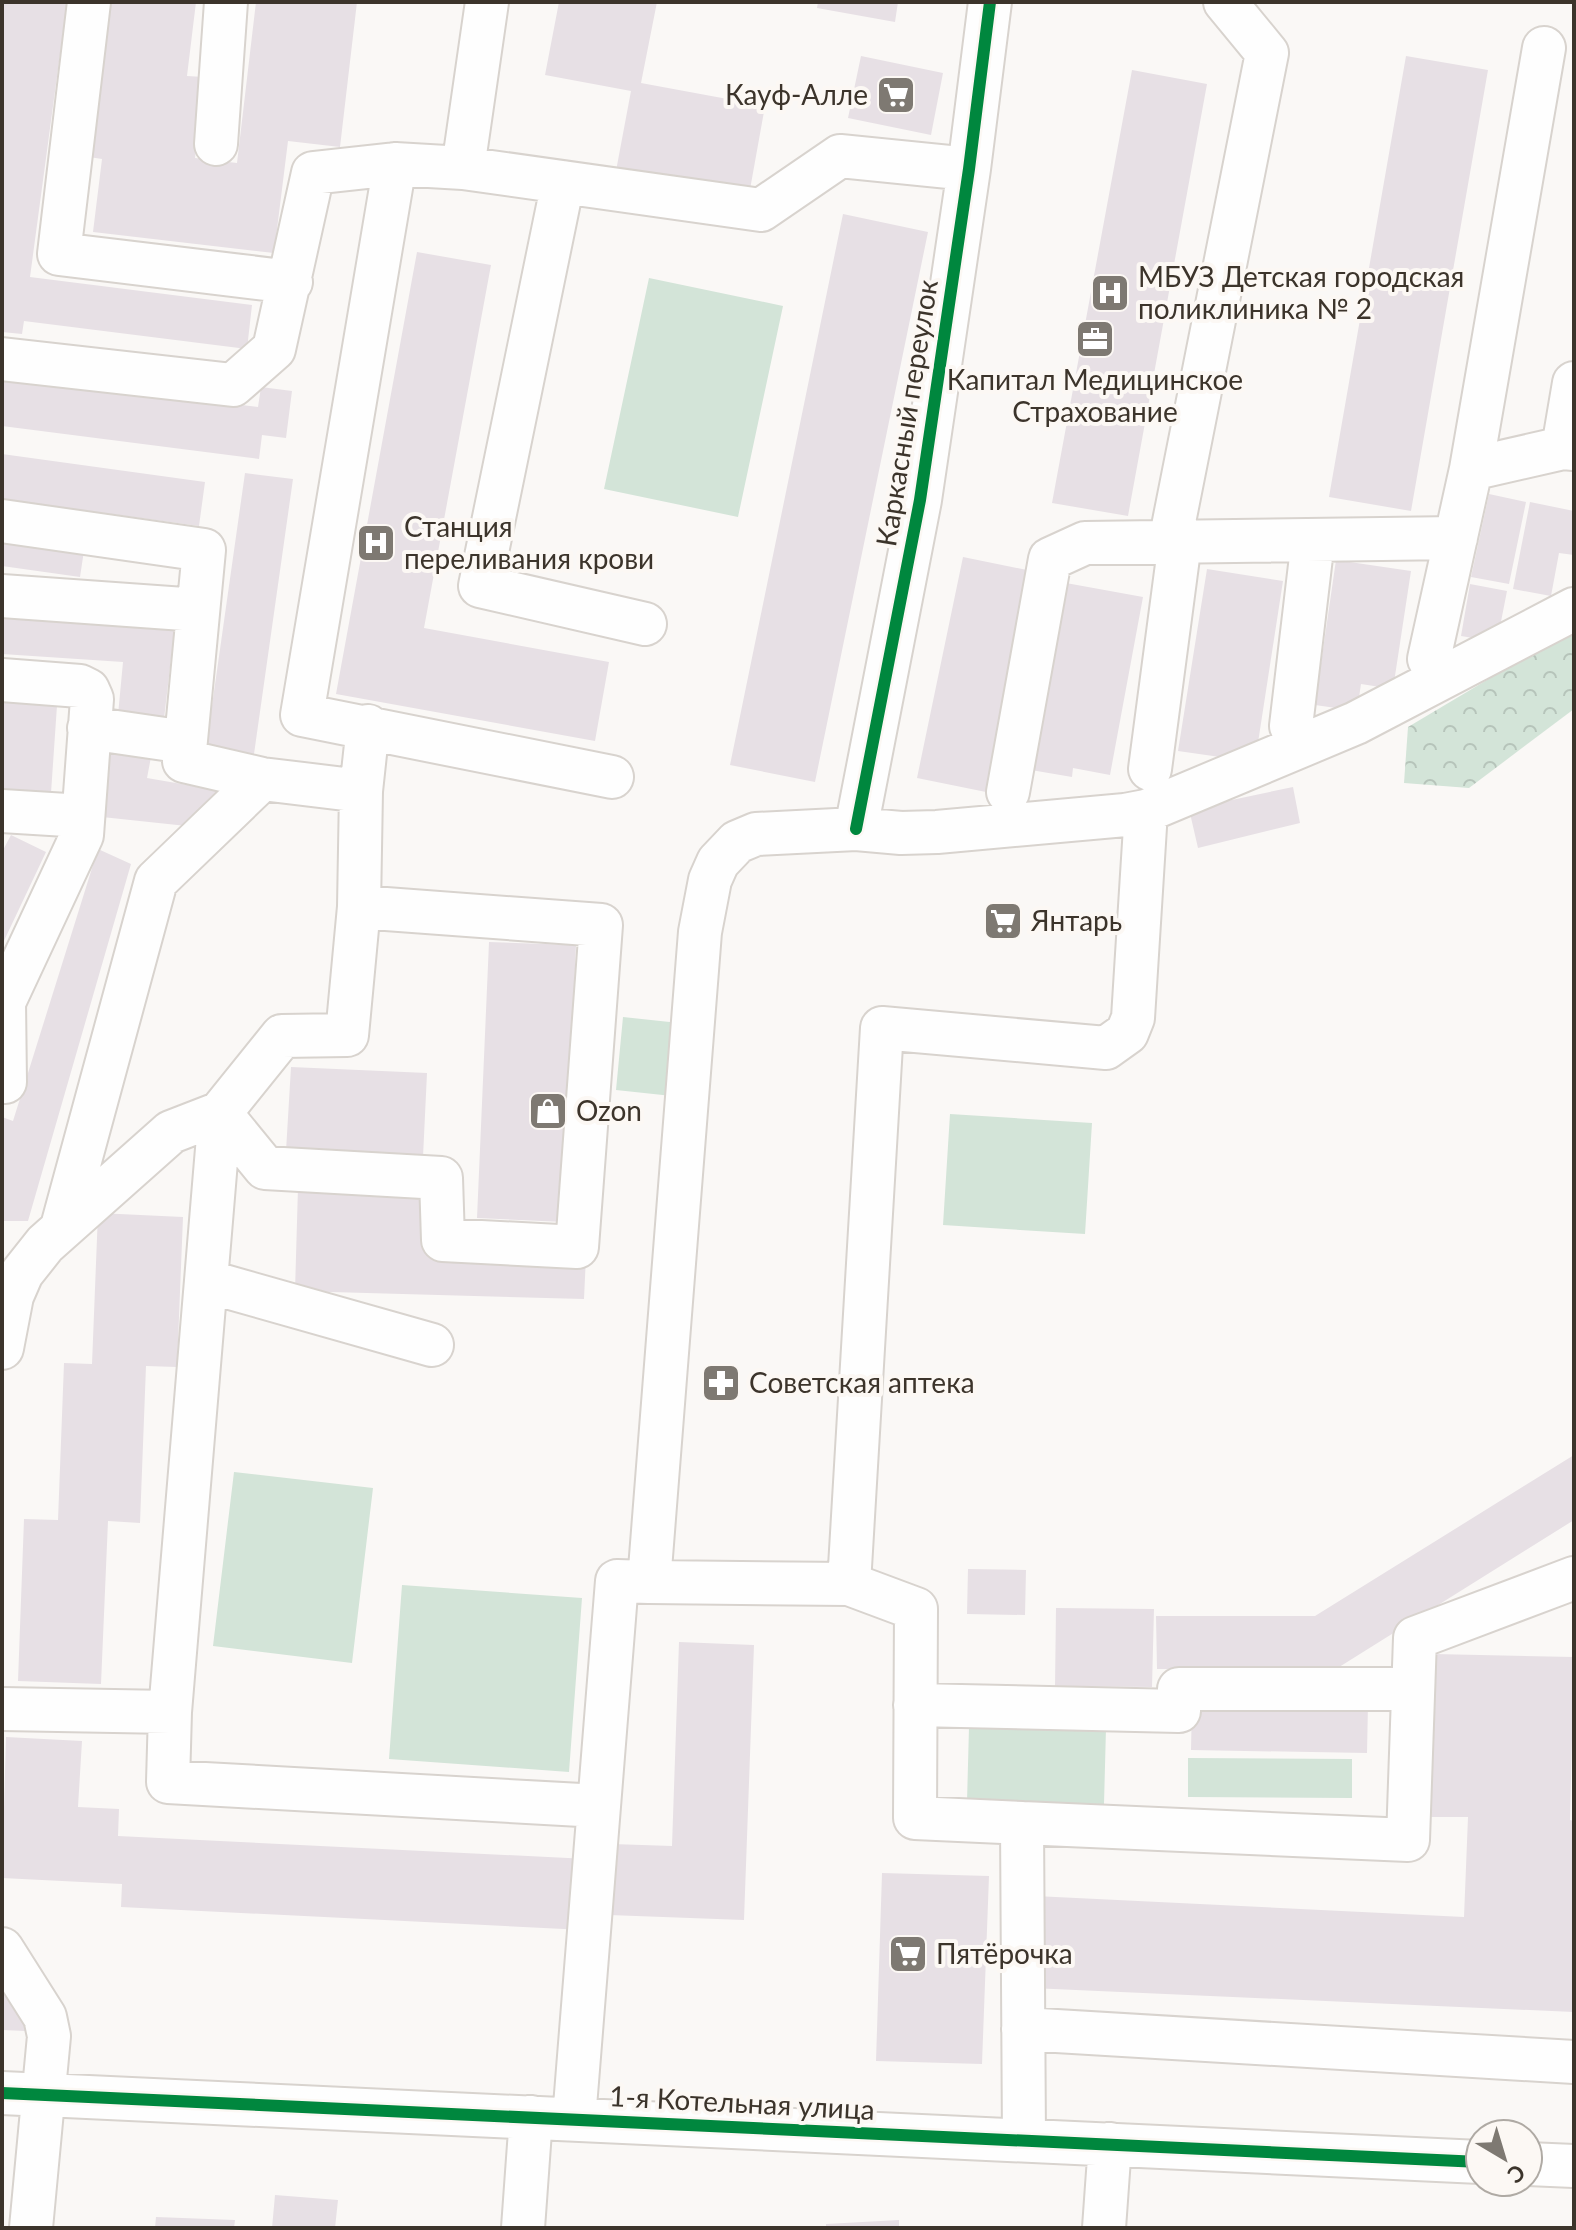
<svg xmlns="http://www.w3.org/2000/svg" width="1576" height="2230" viewBox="0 0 1576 2230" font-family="Lato,sans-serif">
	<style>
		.forest { fill: url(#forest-crowns) }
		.park { fill: #d3e4d8 }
		.building { fill: #e7e0e5 }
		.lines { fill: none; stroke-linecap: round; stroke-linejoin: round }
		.minor-casing { stroke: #d8d3ce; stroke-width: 46 }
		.minor { stroke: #fefefe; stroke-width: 42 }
		.cycleway-casing { stroke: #fcf8f4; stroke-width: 17 }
		.cycleway { stroke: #00873e; stroke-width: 12 }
		.labels { text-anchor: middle; stroke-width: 8; stroke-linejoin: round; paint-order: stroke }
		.poi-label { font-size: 28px; fill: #3c342b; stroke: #fcf8f4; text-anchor: start }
		.street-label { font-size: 28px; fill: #3c342b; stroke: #fcf8f4 }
	</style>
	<defs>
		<pattern id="forest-crowns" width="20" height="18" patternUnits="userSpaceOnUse" patternTransform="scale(2)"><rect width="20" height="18" fill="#d3e4d8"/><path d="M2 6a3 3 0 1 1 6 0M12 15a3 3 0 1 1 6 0" fill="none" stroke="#b6c4ba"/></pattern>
	</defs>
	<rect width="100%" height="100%" fill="#faf8f6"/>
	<!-- forest -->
	<path class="forest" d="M1574 628V709L1469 788 1404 783 1408 727Z"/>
	<!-- park -->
	<path class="park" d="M649 278 783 306 738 517 604 489Z
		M623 1017 679 1023 672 1096 616 1090Z
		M950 1114 1092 1123 1085 1234 943 1225Z
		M234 1472 373 1488 352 1663 213 1646Z
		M402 1585 582 1598 569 1772 389 1759Z
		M969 1727 1106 1728 1104 1804 967 1802Z
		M1188 1758 1352 1759V1798L1188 1797Z"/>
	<!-- building -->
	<path class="building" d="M2 2H67L30 277 252 305 247 349 24 321 22 334 2 332Z
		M108 2H196L187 76 204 77 195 158 237 163 256 2H357L340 147 288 141 274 253 93 232 102 159 89 157Z
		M559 2H657L641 83 765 106 749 195 616 171 631 91 545 75Z
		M818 2H898L895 22 817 8Z
		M861 56 943 73 931 135 848 118Z
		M1406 56 1488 70 1411 511 1329 497Z
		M1132 70 1207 84 1128 516 1052 503Z
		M843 214 928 232 815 782 730 765Z
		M417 252 491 265 424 628 609 662 595 741 336 694Z
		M2 375 258 407 261 387 292 391 286 438 262 435 259 459 2 426Z
		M2 454 205 482 199 526 2 499Z
		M245 473 293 479 254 754 206 748Z
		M1489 494 1526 502 1509 584 1471 577Z
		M1530 502 1574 511V555L1559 553 1551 596 1513 589Z
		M2 533 85 544 80 577 2 566Z
		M963 557 1032 571 986 792 917 778Z
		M1336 560 1411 571 1393 689 1361 684 1357 711 1315 705Z
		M1207 569 1283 581 1255 762 1178 751Z
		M1066 583 1143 597 1110 775 1073 768 1072 777 1031 770Z
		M1470 584 1507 591 1497 642 1461 636Z
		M2 613 175 624 164 719 118 715 123 662 2 654Z
		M2 688 58 691 51 793 2 789Z
		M110 751 151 757 147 778 228 792 196 827 102 817Z
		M1293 787 1300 823 1198 848 1189 809Z
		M11 835 46 852 2 945V852Z
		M98 849 131 864 28 1221H2V1117L13 1121Z
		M489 942 576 945 564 1222 477 1218Z
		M291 1067 427 1073 423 1157 286 1151Z
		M298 1187 431 1190 429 1251 586 1256 584 1299 295 1291Z
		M98 1213 183 1217 177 1367 146 1366 140 1523 108 1521 101 1684 18 1681 24 1519 58 1520 64 1363 92 1364Z
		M1574 1455V1520L1336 1669H1157L1156 1616H1315Z
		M968 1569 1026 1570 1025 1615 967 1614Z
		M1056 1608 1154 1609 1152 1687 1055 1686Z
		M679 1642 754 1645 744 1920 609 1915 612 1844 672 1846Z
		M1434 1654 1574 1657 1570 1820 1574 1821V2012L1031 1988 1035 1896 1464 1917 1468 1817H1430Z
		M1192 1701 1368 1704 1367 1753 1191 1750Z
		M6 1737 82 1741 78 1807 119 1809 118 1836 588 1859 584 1930 121 1907 122 1884 2 1878Z
		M882 1873 989 1876 982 2064 876 2061Z
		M2 1983 26 2015 25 2031 2 2030Z
		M275 2195 338 2200 335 2228H272Z
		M156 2217 235 2220 234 2228H155Z
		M899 2220V2228H826V2224Z"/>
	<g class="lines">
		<!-- minor casing -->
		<g class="minor-casing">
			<path id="minor" d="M89 2 59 254 291 282
				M1544 48 1471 469 1563 448
				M216 144 226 2
				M395 164 302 715 612 777
				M463 168 487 2
				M563 182 480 586 645 624
				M2 359 233 385 274 349 313 173 395 164 463 168 761 210 840 156 969 169
				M1574 383 1563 448 1574 449
				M2 521 204 550 184 761 262 779 361 791
				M1170 542 1267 53 1225 2
				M2 596 198 610
				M1429 659 1471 469
				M2 680 80 686 88 690 92 699 82 835 4 1002 5 1082
				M1291 726 1313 540
				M89 728 185 742
				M1150 769 1180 542
				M1008 792 1050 559 1085 543 1456 538
				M2 811 83 816
				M1146 811 1133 1018 1127 1033 1106 1048 882 1028 849 1584 649 1582 700 932 710 880 718 862 737 842 756 834 856 829 901 833 937 832 1125 815 1146 811 1356 723 1574 609
				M856 829 920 500 969 169 990 2
				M359 907 361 791 368 726
				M220 1113 170 1712 168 1782 599 1806
				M62 1227 156 881 262 779
				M206 1281 432 1345
				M2 1348 12 1296 22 1273 45 1244 171 1132 220 1113 282 1036 347 1035 359 907 601 925 577 1247 443 1240 441 1178 265 1168 220 1113
				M849 1584 916 1609 915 1818 1022 1823 1024 2140
				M915 1705 1179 1711V1689H1413
				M2 1709 170 1712
				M1022 1823 1408 1840 1415 1638 1574 1578
				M2 1949 45 2017 49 2036 31 2228
				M1023 2029 1574 2062
				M2 2093 1480 2162
				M574 2119 617 1581 649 1582
				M1528 2164 1574 2166
				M523 2228 531 2117
				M1104 2228 1110 2144"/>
		</g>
		<!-- minor -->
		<use href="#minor" class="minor"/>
		<!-- cycleway casing -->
		<g class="cycleway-casing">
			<path id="cycleway" d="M856 829 920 500 969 169 990 2
				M2 2093 1480 2162"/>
		</g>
		<!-- cycleway -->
		<use href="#cycleway" class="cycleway"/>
	</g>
	<!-- icons -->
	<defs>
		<g id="supermarket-square" transform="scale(2)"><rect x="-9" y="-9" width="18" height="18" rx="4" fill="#7e7972" stroke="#fcf8f4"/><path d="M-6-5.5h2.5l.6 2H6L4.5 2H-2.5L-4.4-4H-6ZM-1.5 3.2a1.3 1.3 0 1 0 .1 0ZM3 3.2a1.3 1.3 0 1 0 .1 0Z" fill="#fff"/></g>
		<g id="hospital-square" transform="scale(2)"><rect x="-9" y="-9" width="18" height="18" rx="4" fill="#7e7972" stroke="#fcf8f4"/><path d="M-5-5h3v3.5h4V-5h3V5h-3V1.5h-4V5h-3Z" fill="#fff"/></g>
		<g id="office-square" transform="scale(2)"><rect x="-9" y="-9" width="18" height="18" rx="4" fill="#7e7972" stroke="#fcf8f4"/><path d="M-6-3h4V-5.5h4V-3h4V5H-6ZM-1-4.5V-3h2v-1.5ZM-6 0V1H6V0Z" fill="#fff"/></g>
		<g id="shop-square" transform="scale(2)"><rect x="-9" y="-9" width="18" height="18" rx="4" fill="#7e7972" stroke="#fcf8f4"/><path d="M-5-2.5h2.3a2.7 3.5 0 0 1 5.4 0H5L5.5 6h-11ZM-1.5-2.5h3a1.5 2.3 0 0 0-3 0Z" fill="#fff"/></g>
		<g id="pharmacy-square" transform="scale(2)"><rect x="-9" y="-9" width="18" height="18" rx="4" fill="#7e7972" stroke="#fcf8f4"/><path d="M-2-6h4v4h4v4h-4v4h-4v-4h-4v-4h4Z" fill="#fff"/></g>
	</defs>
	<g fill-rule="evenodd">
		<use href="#supermarket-square" x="896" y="95"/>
		<use href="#hospital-square" x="1110" y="293"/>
		<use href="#office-square" x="1095" y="339"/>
		<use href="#hospital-square" x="376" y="543"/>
		<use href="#supermarket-square" x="1003" y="921"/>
		<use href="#shop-square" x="548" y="1111"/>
		<use href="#pharmacy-square" x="721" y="1383"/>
		<use href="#supermarket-square" x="908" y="1954"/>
	</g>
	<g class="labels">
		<!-- poi labels -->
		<g class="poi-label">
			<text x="868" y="105" text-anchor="end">Кауф-Алле</text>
			<text x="1138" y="287">МБУЗ Детская городская<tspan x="1138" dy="32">поликлиника № 2</tspan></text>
			<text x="1095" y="390" text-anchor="middle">Капитал Медицинское<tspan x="1095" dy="32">Страхование</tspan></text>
			<text x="404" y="537">Станция<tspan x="404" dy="32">переливания крови</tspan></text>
			<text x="1031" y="931">Янтарь</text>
			<text x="576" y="1121">Ozon</text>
			<text x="749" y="1393">Советская аптека</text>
			<text x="936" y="1964">Пятёрочка</text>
		</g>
		<!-- street labels -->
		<g class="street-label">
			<text transform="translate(907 413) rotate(-81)" y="10">Каркасный переулок</text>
			<text transform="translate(742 2103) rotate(3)" y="10">1-я Котельная улица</text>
		</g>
	</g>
	<!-- border -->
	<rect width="1576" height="2230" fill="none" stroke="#3c342b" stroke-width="8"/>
	<!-- north arrow -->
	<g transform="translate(1504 2158) rotate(142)"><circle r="38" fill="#fcf8f4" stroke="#afaaa4" stroke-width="2"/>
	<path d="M0-6L14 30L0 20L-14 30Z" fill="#7e7972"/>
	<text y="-12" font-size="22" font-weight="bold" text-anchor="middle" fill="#3c342b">С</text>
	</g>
</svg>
